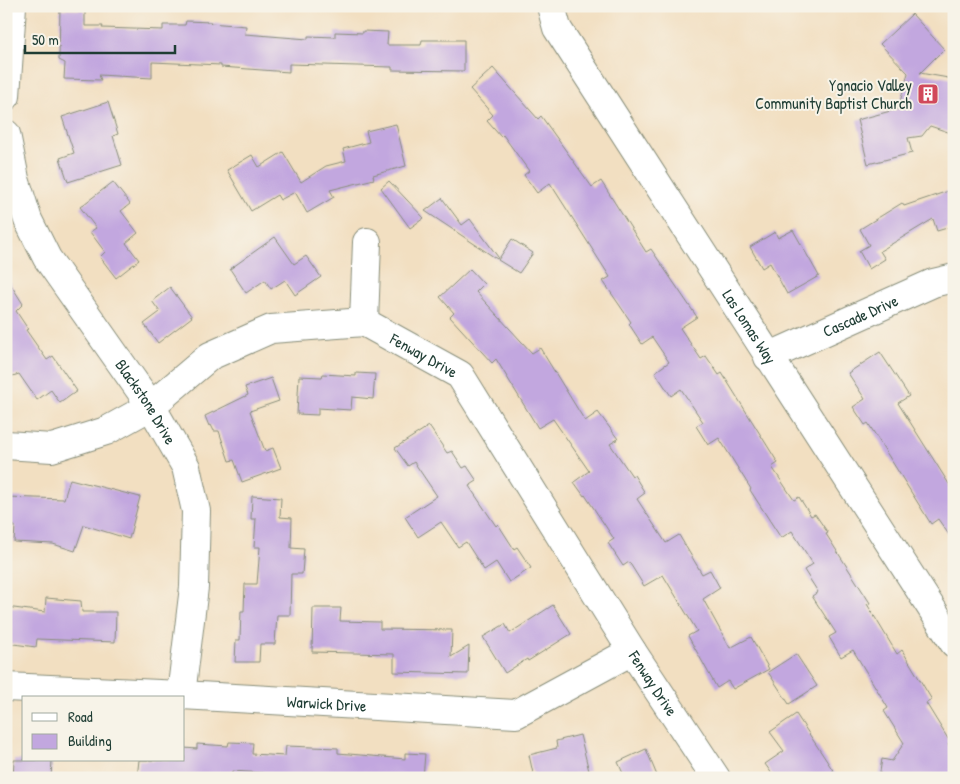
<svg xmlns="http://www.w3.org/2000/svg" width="960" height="784" viewBox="0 0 960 784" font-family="'Patrick Hand',sans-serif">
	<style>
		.building { fill: #c2a7df }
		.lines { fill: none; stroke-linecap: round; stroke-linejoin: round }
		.minor-casing { stroke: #888e7a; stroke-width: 30 }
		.minor { stroke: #fff; stroke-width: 28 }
		.labels { text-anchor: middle; stroke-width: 4; stroke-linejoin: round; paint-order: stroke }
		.poi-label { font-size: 16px; fill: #1f3d34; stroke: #f7f3e8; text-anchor: end }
		.street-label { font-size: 16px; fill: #1f3d34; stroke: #f7f3e8 }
	</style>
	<rect width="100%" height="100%" fill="#f7f3e8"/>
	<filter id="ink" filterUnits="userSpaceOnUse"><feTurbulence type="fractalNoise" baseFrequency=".02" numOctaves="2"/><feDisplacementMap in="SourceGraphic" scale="10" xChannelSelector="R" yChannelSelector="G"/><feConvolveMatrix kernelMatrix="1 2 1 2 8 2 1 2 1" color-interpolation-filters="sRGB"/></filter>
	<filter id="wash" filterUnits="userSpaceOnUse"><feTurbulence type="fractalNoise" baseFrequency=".0096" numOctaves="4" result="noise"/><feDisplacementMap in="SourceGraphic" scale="20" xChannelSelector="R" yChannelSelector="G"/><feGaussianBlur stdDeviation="1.12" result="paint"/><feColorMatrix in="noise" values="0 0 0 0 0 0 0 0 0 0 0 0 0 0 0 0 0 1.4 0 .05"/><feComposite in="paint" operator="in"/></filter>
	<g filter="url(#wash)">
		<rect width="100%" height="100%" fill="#f2dfc1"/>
		<g id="blocks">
			<!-- building -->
			<path class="building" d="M60 9 85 10V26H103L102 28 163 30V25H185L186 21 211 22 210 23 246 26 245 34 308 39V36L335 37V32L363 33V31L388 32 387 45H421L422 40H464V71L392 70V67L289 64V72L221 67V65L152 62V78L99 75 101 80 64 79 65 63 59 60Z
				M912 14 944 49 920 73 954 79V134L930 126 922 136 908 138 912 153 868 164 857 120 898 109 908 73 880 44Z
				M493 68 538 119 541 116 592 187 601 181 646 252 651 249 697 317 680 328 701 359 706 356 719 375 722 373 778 463 772 467 794 500 799 497 811 516 815 514 828 533 826 534 870 603 867 604 897 654 902 650 932 700 926 703 950 742 948 744 954 753V778H879L882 759 892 761 904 743 884 711 888 708 853 650 841 657 829 637 836 633 812 596 818 592 804 570 813 564 792 531 781 538 750 490 751 489 719 438 708 445 696 426 703 422 681 389 671 396 655 372 669 362 652 337 642 344 629 324 631 322 603 281 610 277 550 183 537 193 524 175 529 171 503 135 501 137 487 121 493 115 470 89Z
				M108 102 118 134 113 136 122 165 68 182 60 158 74 153 62 117Z
				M396 124 406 166 373 175 374 179 330 190 334 197 307 213 295 192 280 200 277 195 251 211 227 170 252 155 259 167 283 152 301 182 326 166 346 161 343 149 369 142 366 131Z
				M389 181 424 218 410 228 381 188Z
				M113 182 130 204 121 211 138 233 126 243 139 260 116 278 100 257 105 252 90 232 96 228 80 207Z
				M954 189V226L937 231 933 219 880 251 885 259 869 269 859 251 869 245 860 229 902 203 904 206Z
				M442 198 462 225 470 219 498 257 497 259 425 211Z
				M793 230 819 276 787 294 770 263 762 268 750 247 775 232 778 238Z
				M275 237 294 264 306 256 321 277 295 295 285 280 271 289 265 280 246 293 230 269Z
				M512 239 533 253 519 273 498 260Z
				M470 269 484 284 476 292 532 353 540 348 585 421 598 412 618 439 610 444 632 476 634 475 645 493 637 499 666 543 679 535 702 574 710 570 720 588 703 599 730 648 751 637 769 669 733 689 728 681 717 688 688 636 697 631 663 575 644 586 629 562 623 566 608 543 614 539 585 495 584 496 574 482 589 471 553 419 538 428 496 359 492 363 450 317 454 313 440 297Z
				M6 277 23 304 16 311 28 329 26 330 47 360 53 356 77 391 60 403 51 390 37 400 19 374 6 378Z
				M170 287 192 317 158 343 144 324 160 312 152 301Z
				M880 352 909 396 898 403 954 492V542L938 519 931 524 868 423 865 425 853 407 865 399 848 373Z
				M356 373 375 374 373 399 352 397 351 410 318 408V415L297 414 299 376 322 377 323 374 356 376Z
				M271 378 279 401 250 411 265 451 273 448 281 468 242 482 234 460 229 461 219 431H214L211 425 209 426 205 416 248 395 245 387Z
				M429 426 447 453 452 451 463 468 467 466 477 481 469 486 496 526 498 524 514 549 517 547 531 568 509 582 496 562 484 570 466 542 458 547 441 522 418 537 405 517 437 496 414 462 408 466 395 448Z
				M70 479 140 497 129 539 84 525 75 551 53 544 14 542 15 526 6 525V497L64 499Z
				M252 496 281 498 280 517 292 518 291 548 304 549 302 574H291L290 615H277L275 644H260L259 662H235L236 640H240L241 611H244L245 584H257L260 547H254L256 519H251Z
				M46 598 81 601 82 612H116L115 642 37 639 36 647 6 643V607L45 612Z
				M553 605 571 634 528 661 527 659 505 673 483 637 505 624 510 633Z
				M313 608H341L340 621 380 622V629L452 630 451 657 469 646 468 674 394 672V654L312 652Z
				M796 654 817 686 789 704 768 672Z
				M796 714 838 778H775L765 764 784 751 770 732Z
				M580 735 589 771 558 778H534L529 755 557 748 556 741Z
				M229 742 253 743 252 754 285 756 286 746 338 748V753L405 759V753L425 754 423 778H262L263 773 232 771 231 778H137L139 760H184V748L197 749V744L228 746Z
				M646 749 658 778H625L618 762Z
				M14 760H52L51 778H13Z"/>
		</g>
	</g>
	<g filter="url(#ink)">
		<use href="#blocks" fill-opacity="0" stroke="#888e7a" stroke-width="1"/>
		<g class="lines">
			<!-- minor casing -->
			<g class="minor-casing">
				<g id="minor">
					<path id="s1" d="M551 6 557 28 954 643"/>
					<path d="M6 96 12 6"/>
					<path id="s2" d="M6 134 15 179 28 220 47 258 151 406 186 467 196 511 194 587 181 695"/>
					<path d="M364 322 367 242"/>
					<path id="s3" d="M768 357 933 283 954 278"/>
					<path id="s4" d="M6 445 52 448 106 431 151 406 210 356 271 329 364 322 460 375 632 651 716 778"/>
					<path id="s5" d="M6 687 181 695 516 714 632 651"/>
				</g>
			</g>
			<!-- minor -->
			<use href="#minor" class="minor"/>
		</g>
	</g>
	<!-- icons -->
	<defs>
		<g id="building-square" transform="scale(1.125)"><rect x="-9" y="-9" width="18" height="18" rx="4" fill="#d1495b" stroke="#f7f3e8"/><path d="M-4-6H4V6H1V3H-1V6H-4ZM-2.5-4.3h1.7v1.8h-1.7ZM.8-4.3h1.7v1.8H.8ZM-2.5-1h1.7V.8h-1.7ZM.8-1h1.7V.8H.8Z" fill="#fff"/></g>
	</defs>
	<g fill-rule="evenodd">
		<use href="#building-square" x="928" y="94"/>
	</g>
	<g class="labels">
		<!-- poi labels -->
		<g class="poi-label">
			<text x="912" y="91">Ygnacio Valley<tspan x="912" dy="18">Community Baptist Church</tspan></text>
		</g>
		<!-- street labels -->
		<g class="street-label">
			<text dy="6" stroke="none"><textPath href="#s3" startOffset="101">Cascade Drive</textPath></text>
			<text dy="6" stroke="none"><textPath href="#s1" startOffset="378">Las Lomas Way</textPath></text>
			<text dy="6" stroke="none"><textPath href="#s4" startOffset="460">Fenway Drive</textPath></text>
			<text dy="6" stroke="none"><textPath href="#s2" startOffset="306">Blackstone Drive</textPath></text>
			<text dy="6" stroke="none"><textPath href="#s4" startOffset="865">Fenway Drive</textPath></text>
			<text dy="6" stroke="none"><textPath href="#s5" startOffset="321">Warwick Drive</textPath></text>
		</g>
	</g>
	<!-- margin -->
	<rect width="960" height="784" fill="none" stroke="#f7f3e8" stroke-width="25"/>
	<!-- legend -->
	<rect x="22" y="696" width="162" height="65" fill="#f7f3e8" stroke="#a1aaa0"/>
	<rect x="32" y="713" width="25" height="8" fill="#ffffff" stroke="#a1aaa0"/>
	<text x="68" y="722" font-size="15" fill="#1f3d34">Road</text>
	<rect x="32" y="734" width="25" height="15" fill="#c2a7df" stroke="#a1aaa0"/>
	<text x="68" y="746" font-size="15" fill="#1f3d34">Building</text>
	<!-- scale -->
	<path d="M25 45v8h150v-8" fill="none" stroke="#1f3d34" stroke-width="2.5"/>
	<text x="32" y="45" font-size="15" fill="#1f3d34" stroke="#f7f3e8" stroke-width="4" paint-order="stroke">50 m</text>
</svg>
